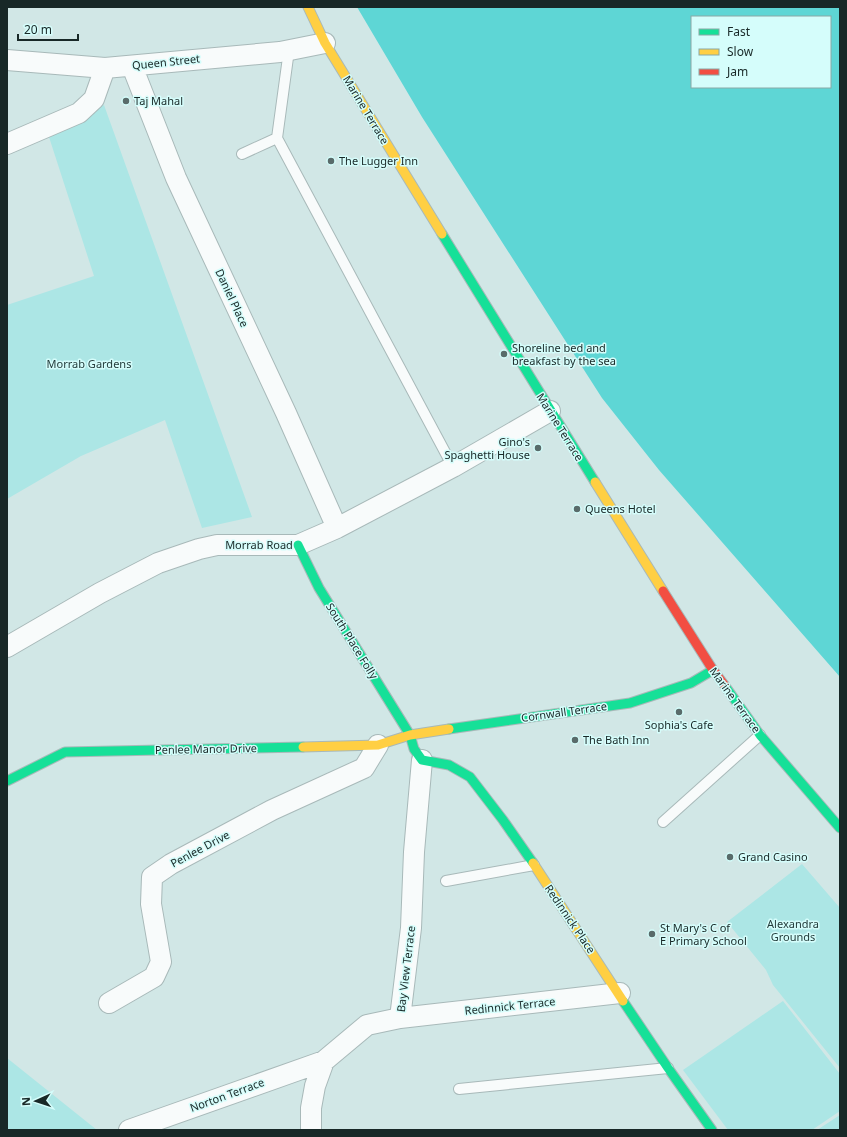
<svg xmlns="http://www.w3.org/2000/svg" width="847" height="1137" viewBox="0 0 847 1137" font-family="'Noto Sans',sans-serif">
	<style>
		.green { fill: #ace6e5 }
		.water { fill: #5ed6d5; fill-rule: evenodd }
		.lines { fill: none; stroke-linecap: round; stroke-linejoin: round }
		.lane-casing { stroke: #a8b9b9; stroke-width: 12 }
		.street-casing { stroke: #a8b9b9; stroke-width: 22 }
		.fast-casing { stroke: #a8b9b9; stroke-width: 11 }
		.slow-casing { stroke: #a8b9b9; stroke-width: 11 }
		.jam-casing { stroke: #a8b9b9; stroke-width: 11 }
		.lane { stroke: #f8fbfb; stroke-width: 10 }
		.street { stroke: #f8fbfb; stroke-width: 20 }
		.fast { stroke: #16e098; stroke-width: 9 }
		.slow { stroke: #ffcf43; stroke-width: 9 }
		.jam { stroke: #f24e42; stroke-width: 9 }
		.poi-dot { fill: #596b6a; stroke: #d5fdfb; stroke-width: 1.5 }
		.labels { text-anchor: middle; stroke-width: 3; stroke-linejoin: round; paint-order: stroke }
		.street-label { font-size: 11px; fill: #182827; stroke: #d5fdfb }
		.poi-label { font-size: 11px; fill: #182827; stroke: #d5fdfb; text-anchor: start }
		.park-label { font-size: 11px; fill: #233c3b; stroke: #d5fdfb }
	</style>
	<rect width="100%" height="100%" fill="#d1e7e6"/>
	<!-- green -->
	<path class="green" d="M104 105 252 517 202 528 165 420 81 456 7 499V305L94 276 49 137Z
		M802 864 840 908V1068L773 985 766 970 727 922Z
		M783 1001 840 1074V1111L812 1130H728L683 1070Z
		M7 1058 97 1130H7Z
		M840 1115V1130H817Z"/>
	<!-- water -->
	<path class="water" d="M357 7H840V677L659 470 602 398 422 117ZM692 17H830V87H692Z"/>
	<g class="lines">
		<!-- lane casing -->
		<g class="lane-casing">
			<path id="lane" d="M277 138 453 467
				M242 154 277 138 289 50
				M663 822 760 735
				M446 881 534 865
				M459 1089 668 1068"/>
		</g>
		<!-- street casing -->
		<g class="street-casing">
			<path id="street" d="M7 60 105 68 280 52 325 43
				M132 66 176 178 286 413 337 528
				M7 144 79 113 94 99 105 68
				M7 647 100 593 158 563 199 549 217 545H298L337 528 453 467 550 411
				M109 1003 154 977 161 962 151 904 152 877 171 864 272 810 364 768 378 745
				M400 1018 620 993
				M129 1130 324 1061
				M311 1130V1108L315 1086 324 1061 367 1025 400 1018 411 928 414 852 422 760"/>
		</g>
		<!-- fast casing -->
		<g class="fast-casing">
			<path id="fast" d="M442 234 595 482
				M298 545 319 588 410 735 414 749 422 760 449 765 470 777 503 820 533 863
				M725 686 760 735 840 828
				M449 729 630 703 691 683 713 670
				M7 781 65 752 303 747
				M623 1001 668 1068 712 1130"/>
		</g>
		<!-- slow casing -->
		<g class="slow-casing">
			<path id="slow" d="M308 7 325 43 442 234
				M595 482 663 591
				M303 747 378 745 410 735 449 729
				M533 863 623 1001"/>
		</g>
		<!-- jam casing -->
		<g class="jam-casing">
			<path id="jam" d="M663 591 713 670 725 686"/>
		</g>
		<!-- lane -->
		<use href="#lane" class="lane"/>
		<!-- street -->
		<use href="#street" class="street"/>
		<!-- fast -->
		<use href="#fast" class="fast"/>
		<!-- slow -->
		<use href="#slow" class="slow"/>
		<!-- jam -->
		<use href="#jam" class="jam"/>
	</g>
	<!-- markers -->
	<g class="poi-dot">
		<circle cx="126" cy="101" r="4"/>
		<circle cx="331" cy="161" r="4"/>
		<circle cx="504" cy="354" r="4"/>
		<circle cx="538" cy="448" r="4"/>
		<circle cx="577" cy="509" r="4"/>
		<circle cx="679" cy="712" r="4"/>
		<circle cx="575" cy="740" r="4"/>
		<circle cx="730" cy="857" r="4"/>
		<circle cx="652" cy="934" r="4"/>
	</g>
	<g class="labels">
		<!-- street labels -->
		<g class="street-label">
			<text transform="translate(166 62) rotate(-6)" y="4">Queen Street</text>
			<text transform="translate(366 110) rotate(59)" y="4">Marine Terrace</text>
			<text transform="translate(232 298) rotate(65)" y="4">Daniel Place</text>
			<text transform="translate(560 427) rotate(58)" y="4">Marine Terrace</text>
			<text x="259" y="549">Morrab Road</text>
			<text transform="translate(352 641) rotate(58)" y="4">South Place Folly</text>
			<text transform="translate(735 700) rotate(54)" y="4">Marine Terrace</text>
			<text transform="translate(564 712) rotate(-8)" y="4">Cornwall Terrace</text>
			<text transform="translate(206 749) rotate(-1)" y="4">Penlee Manor Drive</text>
			<text transform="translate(200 849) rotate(-28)" y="4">Penlee Drive</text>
			<text transform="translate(570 919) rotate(56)" y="4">Redinnick Place</text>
			<text transform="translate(406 969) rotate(-83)" y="4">Bay View Terrace</text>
			<text transform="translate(510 1006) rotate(-6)" y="4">Redinnick Terrace</text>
			<text transform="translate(227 1095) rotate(-20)" y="4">Norton Terrace</text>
		</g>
		<!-- poi labels -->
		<g class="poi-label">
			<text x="134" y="105">Taj Mahal</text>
			<text x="339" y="165">The Lugger Inn</text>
			<text x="512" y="352">Shoreline bed and<tspan x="512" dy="13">breakfast by the sea</tspan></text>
			<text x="530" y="446" text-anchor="end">Gino's<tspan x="530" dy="13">Spaghetti House</tspan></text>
			<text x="585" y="513">Queens Hotel</text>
			<text x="679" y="729" text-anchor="middle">Sophia's Cafe</text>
			<text x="583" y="744">The Bath Inn</text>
			<text x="738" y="861">Grand Casino</text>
			<text x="660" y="932">St Mary's C of<tspan x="660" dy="13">E Primary School</tspan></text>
		</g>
		<!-- park labels -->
		<g class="park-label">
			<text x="89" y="368">Morrab Gardens</text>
			<text x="793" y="928">Alexandra<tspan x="793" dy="13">Grounds</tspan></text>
		</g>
	</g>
	<!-- border -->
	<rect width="847" height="1137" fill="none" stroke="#182827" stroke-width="16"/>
	<!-- legend -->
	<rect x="691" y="16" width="140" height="72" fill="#d5fdfb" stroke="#89a8a6"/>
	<rect x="699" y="29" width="20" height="6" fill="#16e098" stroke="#89a8a6"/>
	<text x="727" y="36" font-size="12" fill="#182827">Fast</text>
	<rect x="699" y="49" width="20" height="6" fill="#ffcf43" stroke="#89a8a6"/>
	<text x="727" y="56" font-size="12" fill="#182827">Slow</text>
	<rect x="699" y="69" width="20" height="6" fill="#f24e42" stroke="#89a8a6"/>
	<text x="727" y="76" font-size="12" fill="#182827">Jam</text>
	<!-- north arrow -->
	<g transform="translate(36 1101) rotate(267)" stroke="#d5fdfb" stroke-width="3" paint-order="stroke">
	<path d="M0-3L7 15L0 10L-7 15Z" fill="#182827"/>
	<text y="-6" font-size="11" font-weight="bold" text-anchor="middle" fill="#182827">N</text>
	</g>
	<!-- scale -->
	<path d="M18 34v6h60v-6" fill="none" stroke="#182827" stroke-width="2"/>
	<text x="24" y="34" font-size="12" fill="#182827" stroke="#d5fdfb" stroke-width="3" paint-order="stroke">20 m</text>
</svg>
